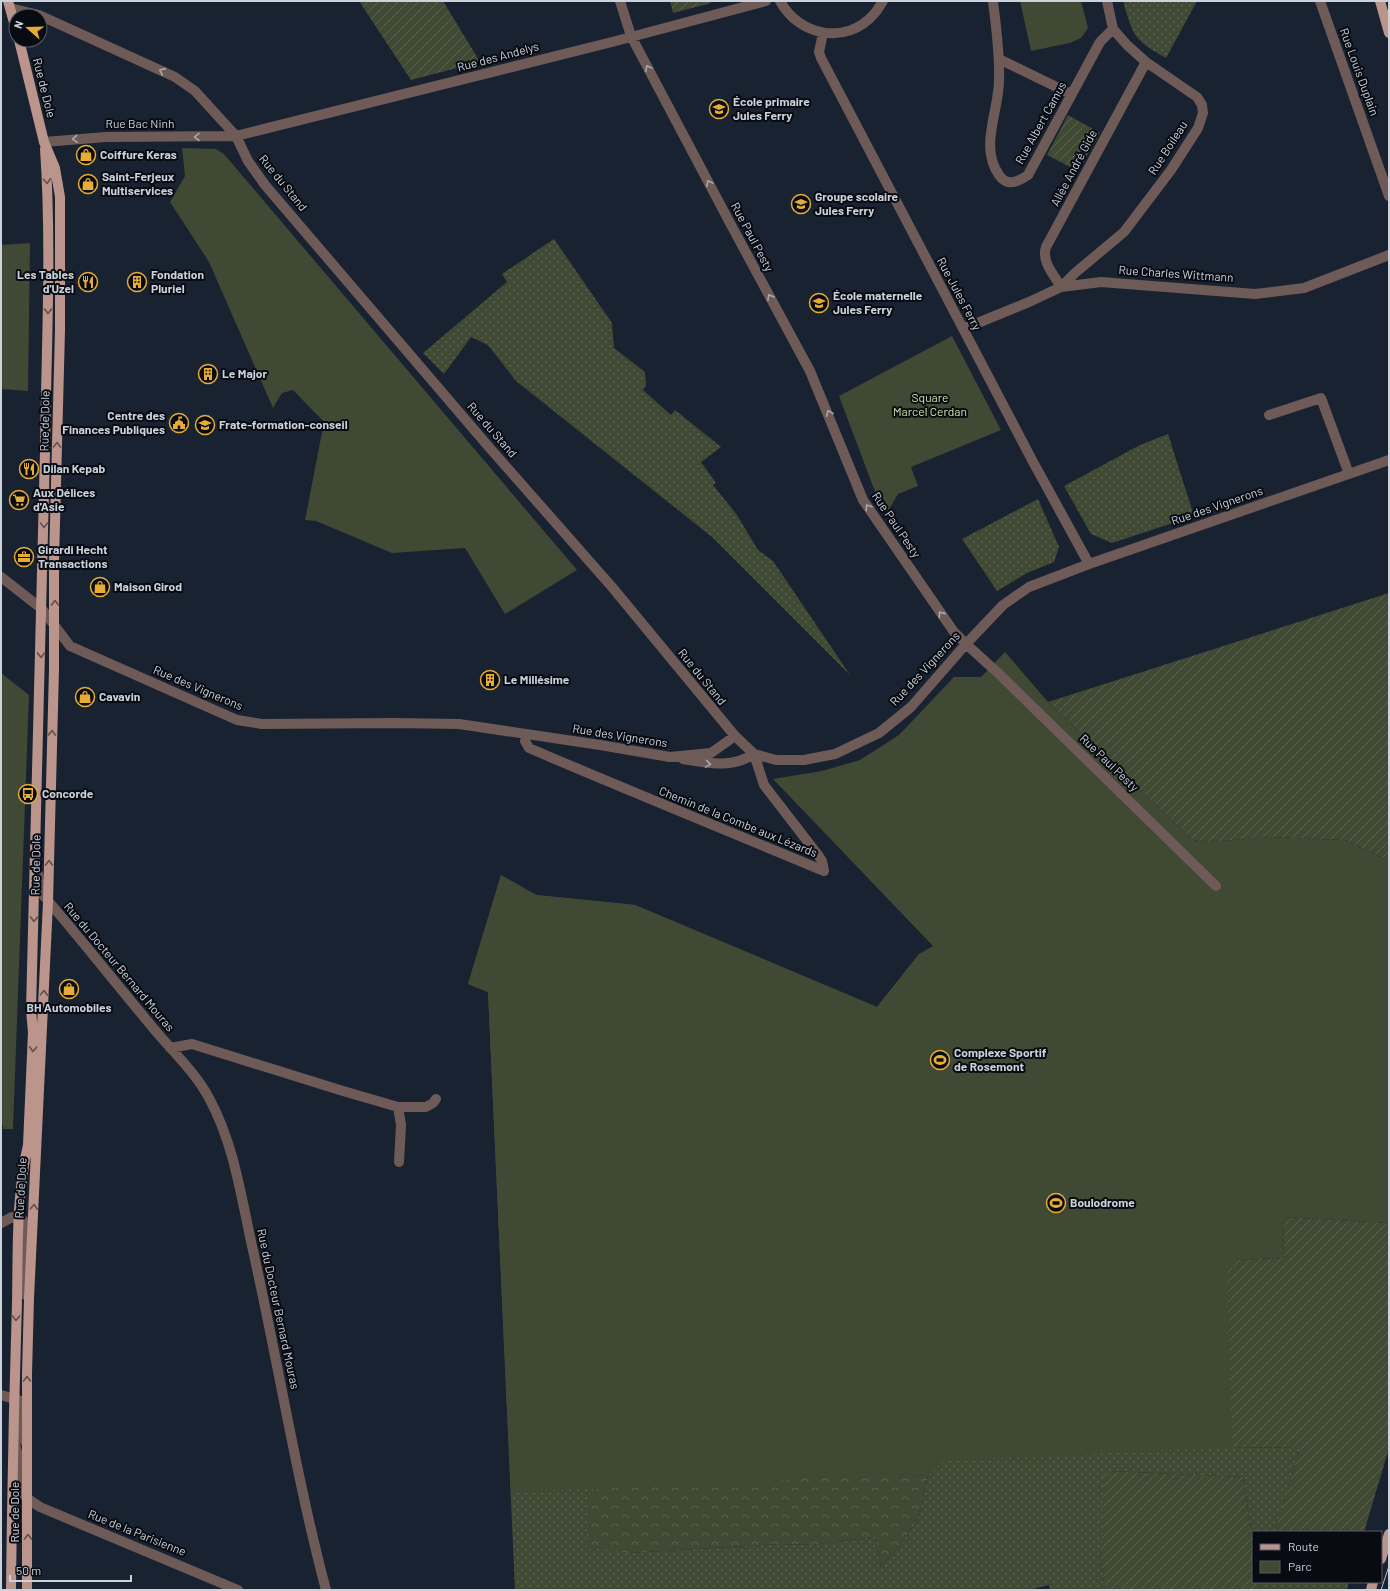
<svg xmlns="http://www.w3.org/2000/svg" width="1390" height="1591" viewBox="0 0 1390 1591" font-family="Barlow,sans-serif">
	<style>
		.grass { fill: url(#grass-dots); fill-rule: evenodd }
		.forest { fill: url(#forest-crowns) }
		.park { fill: #404933 }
		.garden { fill: url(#garden-furrows) }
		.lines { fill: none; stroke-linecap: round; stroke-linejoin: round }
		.minor { stroke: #6e5b57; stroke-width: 10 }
		.major { stroke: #bb948c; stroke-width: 10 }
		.tram { stroke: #b6bcc7; stroke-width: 1 }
		.oneway { stroke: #aba8ad }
		.oneway2 { stroke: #62504f }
		.labels { text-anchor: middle; stroke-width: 4; stroke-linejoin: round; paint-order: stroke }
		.street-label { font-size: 12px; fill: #ccd2dc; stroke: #080c12 }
		.poi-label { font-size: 12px; font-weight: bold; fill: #ccd2dc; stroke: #080c12; text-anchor: start }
		.park-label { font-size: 12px; fill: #cde7a8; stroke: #080c12 }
	</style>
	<defs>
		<pattern id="grass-dots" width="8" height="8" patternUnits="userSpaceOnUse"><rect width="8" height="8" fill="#404933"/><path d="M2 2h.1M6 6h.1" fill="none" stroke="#5a6250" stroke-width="1.8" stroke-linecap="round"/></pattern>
		<pattern id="forest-crowns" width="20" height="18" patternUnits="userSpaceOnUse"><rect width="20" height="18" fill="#404933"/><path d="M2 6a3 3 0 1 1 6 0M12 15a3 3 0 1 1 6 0" fill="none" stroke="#5a6250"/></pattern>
		<pattern id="garden-furrows" width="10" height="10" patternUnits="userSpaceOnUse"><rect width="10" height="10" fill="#404933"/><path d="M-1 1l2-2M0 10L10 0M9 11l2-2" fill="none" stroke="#5a6250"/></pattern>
	</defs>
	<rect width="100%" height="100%" fill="#192231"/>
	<!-- grass -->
	<path class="grass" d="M1123 1H1197L1166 58C1134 40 1133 36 1123 1Z
		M554 239 612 323 614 348 645 372 646 386 643 390 671 415 675 410 721 447 701 462 716 483 713 485 737 515 758 550 773 561 850 675 712 537 516 381 488 345 471 337 444 374 423 353 507 282 502 274Z
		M1168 434 1194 516 1112 543 1091 534 1064 486 1140 445Z
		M1038 499 1059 547 1054 562 1027 573 997 591 962 539Z
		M501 875 536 895 635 905 877 1007 919 954 977 1009 929 1451 1232 1447 1300 1448 1276 1530 1364 1532H1253V1541L1243 1477 1110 1471 1101 1562 1105 1590H1050L1049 1585 1029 1590H515L488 992 468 984ZM865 1472 928 1476 917 1521 897 1549 881 1567 875 1537 812 1545 780 1544 628 1553Z
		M1259 1582H1349L1347 1590H1261Z"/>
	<!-- forest -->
	<path class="forest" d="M865 1472 928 1476 917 1521 897 1549 881 1567 875 1537 812 1545 780 1544 627 1553 586 1546 590 1489 763 1482Z"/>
	<!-- park -->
	<path class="park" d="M1020 1H1081L1088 28 1081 38 1070 43 1031 51Z
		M182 148 216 149 224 154 577 570 505 614 465 548 392 553 316 521 305 520 324 422 293 390 282 393 273 408 209 262 170 202 185 176Z
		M30 243 28 391 1 389V245Z
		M952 336 1001 430 911 467 918 486 898 494 887 513 874 489 839 396Z
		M1005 652 1048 702 1192 840 1210 842 1270 837 1345 840 1389 861V1223L1283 1217 1284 1258 1233 1260 1232 1447 943 1461 928 1476 865 1472 763 1482 511 1492 488 992 468 984 501 875 536 895 635 905 877 1007 919 954 933 946 773 779 822 771 860 760 899 735 954 677H981Z
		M1 673 29 695 13 1129H3V1125H1Z"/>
	<!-- garden -->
	<path class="garden" d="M359 1H443L480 62 411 80Z
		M670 1H710L711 3 673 13Z
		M1068 115 1100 133 1078 171 1047 155Z
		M1389 593V861L1345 840 1270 837 1210 842 1192 840 1048 702Z
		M1283 1217 1389 1223V1448L1364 1532 1275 1531 1300 1448 1232 1447 1227 1268H1233V1260L1284 1258Z
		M1110 1471 1243 1477 1253 1541V1582H1259L1261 1590H1105L1101 1562 1103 1476Z"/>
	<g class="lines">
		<!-- minor -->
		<path class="minor" d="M620 1 631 36 730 223 810 371 863 500 954 632 966 644 998 673 1216 886
			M780 1C799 36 846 46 874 14 878 10 880 5 883 1
			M993 1C996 27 1000 54 999 80 999 111 979 147 999 175 1007 187 1018 182 1028 175L1100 42 1113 29
			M1107 1 1113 29 1127 45 1146 62 1197 97 1202 105 1203 113 1198 128 1171 170 1124 232 1075 273 1061 287C1054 275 1041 261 1046 247L1146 62
			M1320 1 1389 196
			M10 8 39 15 175 77 195 91 236 136 248 161 265 185 488 446 612 587 735 736 754 754 776 760H804L835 754 879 733 911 707 966 644 1003 605 1029 587 1089 564 1389 460
			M823 33 819 52 821 58 1032 460 1089 564
			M999 59 1071 94
			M44 142 106 137 236 136 616 41 766 1
			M963 329 1029 302 1061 287 1101 282 1255 294 1304 288 1389 255
			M1269 415 1321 398 1349 474
			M1 577 42 609 70 646 237 720 262 724 394 723 459 724 600 745 670 757 711 753 735 736
			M526 734 525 741 529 748C627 790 726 830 824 871
			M683 759C708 763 731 769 754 754L764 785 818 855 822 861 824 871
			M38 874 40 887 43 895C81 939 117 985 154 1029 173 1052 195 1072 209 1098 234 1144 241 1196 252 1246 278 1361 296 1477 326 1590
			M170 1048 192 1044 343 1091 398 1107H426L433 1103 436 1099
			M398 1107 401 1125 399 1162
			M1 1223 12 1217 23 1220 26 1227 24 1293 29 1298
			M1 1395 21 1401V1434L27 1445
			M15 1444 19 1460 20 1490 28 1499 40 1507 238 1590"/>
		<!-- major -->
		<path class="major" d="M8 1 16 30
			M1380 1 1389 33
			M19 40 44 142 55 168 60 197V330L54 561V669L48 902 29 1298 27 1374V1590
			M1381 1559 1389 1534
			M11 1590C12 1494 14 1398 17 1302 18 1250 16 1196 28 1145L33 1032 31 1010C37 824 41 638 45 452 46 351 52 250 45 149
			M1371 1590 1373 1582"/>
		<!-- tram -->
		<path class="tram" d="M1381 1590 1389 1566
			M1388 1590 1389 1587"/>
	</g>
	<!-- one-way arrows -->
	<defs><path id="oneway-chevron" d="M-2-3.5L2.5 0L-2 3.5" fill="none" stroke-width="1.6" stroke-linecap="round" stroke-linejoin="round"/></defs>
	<g class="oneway">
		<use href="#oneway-chevron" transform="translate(648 68) rotate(-118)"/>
		<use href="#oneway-chevron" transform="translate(162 71) rotate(-156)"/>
		<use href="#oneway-chevron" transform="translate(197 137) rotate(179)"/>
		<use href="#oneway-chevron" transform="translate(75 139) rotate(176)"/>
		<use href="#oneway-chevron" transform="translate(709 183) rotate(-118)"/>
		<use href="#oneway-chevron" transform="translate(770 297) rotate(-119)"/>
		<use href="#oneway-chevron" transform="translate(829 413) rotate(-112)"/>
		<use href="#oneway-chevron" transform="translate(868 507) rotate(-124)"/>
		<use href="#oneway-chevron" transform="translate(941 614) rotate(-125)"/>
		<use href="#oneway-chevron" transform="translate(708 764) rotate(9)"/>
	</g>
	<g class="oneway2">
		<use href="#oneway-chevron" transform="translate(47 181) rotate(86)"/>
		<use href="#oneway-chevron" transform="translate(48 311) rotate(90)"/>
		<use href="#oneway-chevron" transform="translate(57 445) rotate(-89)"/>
		<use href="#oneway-chevron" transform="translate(44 525) rotate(91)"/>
		<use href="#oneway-chevron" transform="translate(55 603) rotate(-90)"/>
		<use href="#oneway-chevron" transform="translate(41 655) rotate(90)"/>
		<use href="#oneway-chevron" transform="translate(52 733) rotate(-88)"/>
		<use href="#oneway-chevron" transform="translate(49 863) rotate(-89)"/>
		<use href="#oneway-chevron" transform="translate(34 919) rotate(92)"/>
		<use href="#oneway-chevron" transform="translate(44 993) rotate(-87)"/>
		<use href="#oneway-chevron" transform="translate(33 1049) rotate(93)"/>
		<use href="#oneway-chevron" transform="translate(34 1207) rotate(-87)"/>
		<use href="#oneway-chevron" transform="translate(16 1318) rotate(92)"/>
		<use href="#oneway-chevron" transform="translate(27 1379) rotate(-90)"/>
		<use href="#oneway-chevron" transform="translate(28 1537) rotate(-90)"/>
	</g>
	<!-- icons -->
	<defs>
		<g id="school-ring" transform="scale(1)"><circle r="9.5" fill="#080c12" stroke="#e6ac36" stroke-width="1.5"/><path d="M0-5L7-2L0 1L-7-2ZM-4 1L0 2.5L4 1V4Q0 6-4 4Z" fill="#e6ac36"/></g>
		<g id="shop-ring" transform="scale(1)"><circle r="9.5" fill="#080c12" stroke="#e6ac36" stroke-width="1.5"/><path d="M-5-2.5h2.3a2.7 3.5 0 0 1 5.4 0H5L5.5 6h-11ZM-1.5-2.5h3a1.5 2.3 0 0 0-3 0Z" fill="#e6ac36"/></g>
		<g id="restaurant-ring" transform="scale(1)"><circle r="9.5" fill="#080c12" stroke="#e6ac36" stroke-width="1.5"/><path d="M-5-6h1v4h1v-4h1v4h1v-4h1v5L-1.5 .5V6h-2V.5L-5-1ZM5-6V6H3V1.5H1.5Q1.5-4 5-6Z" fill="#e6ac36"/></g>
		<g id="building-ring" transform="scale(1)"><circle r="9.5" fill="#080c12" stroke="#e6ac36" stroke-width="1.5"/><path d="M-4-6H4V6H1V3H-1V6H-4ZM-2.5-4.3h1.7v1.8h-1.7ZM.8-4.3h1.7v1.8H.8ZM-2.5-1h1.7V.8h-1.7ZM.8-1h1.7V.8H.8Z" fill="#e6ac36"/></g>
		<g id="civic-ring" transform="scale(1)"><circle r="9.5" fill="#080c12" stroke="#e6ac36" stroke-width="1.5"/><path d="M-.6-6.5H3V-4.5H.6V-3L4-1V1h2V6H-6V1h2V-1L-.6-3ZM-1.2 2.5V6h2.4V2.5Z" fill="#e6ac36"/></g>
		<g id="university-ring" transform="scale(1)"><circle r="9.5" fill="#080c12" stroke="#e6ac36" stroke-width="1.5"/><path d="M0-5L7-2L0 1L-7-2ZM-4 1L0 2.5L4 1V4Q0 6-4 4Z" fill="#e6ac36"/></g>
		<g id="supermarket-ring" transform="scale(1)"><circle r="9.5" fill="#080c12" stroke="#e6ac36" stroke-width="1.5"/><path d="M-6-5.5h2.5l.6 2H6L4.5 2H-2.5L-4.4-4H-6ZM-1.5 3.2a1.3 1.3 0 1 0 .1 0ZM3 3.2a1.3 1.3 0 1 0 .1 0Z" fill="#e6ac36"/></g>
		<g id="office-ring" transform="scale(1)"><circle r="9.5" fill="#080c12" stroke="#e6ac36" stroke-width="1.5"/><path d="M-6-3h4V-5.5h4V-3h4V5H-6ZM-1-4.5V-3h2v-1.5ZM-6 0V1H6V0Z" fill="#e6ac36"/></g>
		<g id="bus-ring" transform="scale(1)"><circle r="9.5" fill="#080c12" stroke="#e6ac36" stroke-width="1.5"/><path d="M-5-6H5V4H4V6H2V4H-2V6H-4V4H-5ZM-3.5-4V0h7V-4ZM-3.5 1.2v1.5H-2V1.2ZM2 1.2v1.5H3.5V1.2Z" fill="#e6ac36"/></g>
		<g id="stadium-ring" transform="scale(1)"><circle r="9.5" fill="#080c12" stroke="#e6ac36" stroke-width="1.5"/><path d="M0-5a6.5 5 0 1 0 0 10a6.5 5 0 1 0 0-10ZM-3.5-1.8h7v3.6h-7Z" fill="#e6ac36"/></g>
	</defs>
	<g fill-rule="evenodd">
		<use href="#school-ring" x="719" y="109"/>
		<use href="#shop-ring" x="86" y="155"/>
		<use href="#shop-ring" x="88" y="184"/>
		<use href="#school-ring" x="801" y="204"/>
		<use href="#restaurant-ring" x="88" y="282"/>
		<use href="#building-ring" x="137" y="282"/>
		<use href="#school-ring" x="819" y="303"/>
		<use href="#building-ring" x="208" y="374"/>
		<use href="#civic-ring" x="179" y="423"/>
		<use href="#university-ring" x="205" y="425"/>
		<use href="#restaurant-ring" x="29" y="469"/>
		<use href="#supermarket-ring" x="19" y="500"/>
		<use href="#office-ring" x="24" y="557"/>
		<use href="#shop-ring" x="100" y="587"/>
		<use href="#building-ring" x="490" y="680"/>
		<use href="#shop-ring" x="85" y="697"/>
		<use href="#bus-ring" x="28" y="794"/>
		<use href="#shop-ring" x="69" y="989"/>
		<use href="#stadium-ring" x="940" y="1060"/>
		<use href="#stadium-ring" x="1056" y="1203"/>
	</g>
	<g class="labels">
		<!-- street labels -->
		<g class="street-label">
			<text transform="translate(498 57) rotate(-15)" y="4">Rue des Andelys</text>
			<text transform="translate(1359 72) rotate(70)" y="4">Rue Louis Duplain</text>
			<text transform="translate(44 88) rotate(76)" y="4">Rue de Dole</text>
			<text transform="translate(1041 123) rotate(-61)" y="4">Rue Albert Camus</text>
			<text x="140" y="128">Rue Bac Ninh</text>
			<text transform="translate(1168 148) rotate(-57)" y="4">Rue Boileau</text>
			<text transform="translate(1074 168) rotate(-62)" y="4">Allée André Gide</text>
			<text transform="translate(283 183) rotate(51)" y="4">Rue du Stand</text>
			<text transform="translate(752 237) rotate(62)" y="4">Rue Paul Pesty</text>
			<text transform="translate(1176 274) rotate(4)" y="4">Rue Charles Wittmann</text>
			<text transform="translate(959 294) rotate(62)" y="4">Rue Jules Ferry</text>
			<text transform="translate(45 421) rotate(-89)" y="4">Rue de Dole</text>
			<text transform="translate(492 430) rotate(49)" y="4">Rue du Stand</text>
			<text transform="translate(1217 506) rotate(-19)" y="4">Rue des Vignerons</text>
			<text transform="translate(896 525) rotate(56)" y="4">Rue Paul Pesty</text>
			<text transform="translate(925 669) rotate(-47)" y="4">Rue des Vignerons</text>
			<text transform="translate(702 677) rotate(51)" y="4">Rue du Stand</text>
			<text transform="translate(198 688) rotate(23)" y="4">Rue des Vignerons</text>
			<text transform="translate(620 736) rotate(9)" y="4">Rue des Vignerons</text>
			<text transform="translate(1109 763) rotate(44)" y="4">Rue Paul Pesty</text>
			<text transform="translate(738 822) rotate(22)" y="4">Chemin de la Combe aux Lézards</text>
			<text transform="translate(36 865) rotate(-89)" y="4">Rue de Dole</text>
			<text transform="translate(119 967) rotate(50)" y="4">Rue du Docteur Bernard Mouras</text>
			<text transform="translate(21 1188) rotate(-87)" y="4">Rue de Dole</text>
			<text transform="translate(278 1309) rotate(78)" y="4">Rue du Docteur Bernard Mouras</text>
			<text transform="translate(15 1512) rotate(-90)" y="4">Rue de Dole</text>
			<text transform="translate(137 1533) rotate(22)" y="4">Rue de la Parisienne</text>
		</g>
		<!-- poi labels -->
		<g class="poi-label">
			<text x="733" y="106">École primaire<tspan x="733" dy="14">Jules Ferry</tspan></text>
			<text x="100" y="159">Coiffure Keras</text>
			<text x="102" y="181">Saint-Ferjeux<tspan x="102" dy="14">Multiservices</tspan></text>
			<text x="815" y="201">Groupe scolaire<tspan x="815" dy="14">Jules Ferry</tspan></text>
			<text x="74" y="279" text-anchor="end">Les Tables<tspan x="74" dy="14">d'Uzel</tspan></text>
			<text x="151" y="279">Fondation<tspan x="151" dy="14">Pluriel</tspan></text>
			<text x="833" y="300">École maternelle<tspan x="833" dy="14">Jules Ferry</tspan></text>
			<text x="222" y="378">Le Major</text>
			<text x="165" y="420" text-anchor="end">Centre des<tspan x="165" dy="14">Finances Publiques</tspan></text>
			<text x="219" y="429">Frate-formation-conseil</text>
			<text x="43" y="473">Dilan Kepab</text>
			<text x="33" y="497">Aux Délices<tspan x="33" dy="14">d'Asie</tspan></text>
			<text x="38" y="554">Girardi Hecht<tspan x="38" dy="14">Transactions</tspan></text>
			<text x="114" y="591">Maison Girod</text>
			<text x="504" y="684">Le Millésime</text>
			<text x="99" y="701">Cavavin</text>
			<text x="42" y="798">Concorde</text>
			<text x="69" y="1012" text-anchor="middle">BH Automobiles</text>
			<text x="954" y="1057">Complexe Sportif<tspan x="954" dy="14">de Rosemont</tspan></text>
			<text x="1070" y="1207">Boulodrome</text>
		</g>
		<!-- park labels -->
		<g class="park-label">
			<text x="930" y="402">Square<tspan x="930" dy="14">Marcel Cerdan</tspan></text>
		</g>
	</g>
	<!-- border -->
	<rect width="1390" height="1591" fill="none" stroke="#ccd2dc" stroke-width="4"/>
	<!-- legend -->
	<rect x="1252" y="1531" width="130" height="52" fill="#080c12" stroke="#565b63"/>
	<rect x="1260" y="1544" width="20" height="6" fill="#bb948c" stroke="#565b63"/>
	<text x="1288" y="1551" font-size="12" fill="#ccd2dc">Route</text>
	<rect x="1260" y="1561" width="20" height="12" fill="#404933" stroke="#565b63"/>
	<text x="1288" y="1571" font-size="12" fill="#ccd2dc">Parc</text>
	<!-- north arrow -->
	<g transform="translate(28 28) rotate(290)"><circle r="19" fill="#080c12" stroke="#565b63"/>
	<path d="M0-3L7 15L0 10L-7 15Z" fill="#e6ac36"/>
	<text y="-6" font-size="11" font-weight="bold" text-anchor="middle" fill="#ccd2dc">N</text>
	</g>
	<!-- scale -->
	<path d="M10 1575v6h121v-6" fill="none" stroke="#ccd2dc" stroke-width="2"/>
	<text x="16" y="1575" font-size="12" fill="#ccd2dc" stroke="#080c12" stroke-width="3" paint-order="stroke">50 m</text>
</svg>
